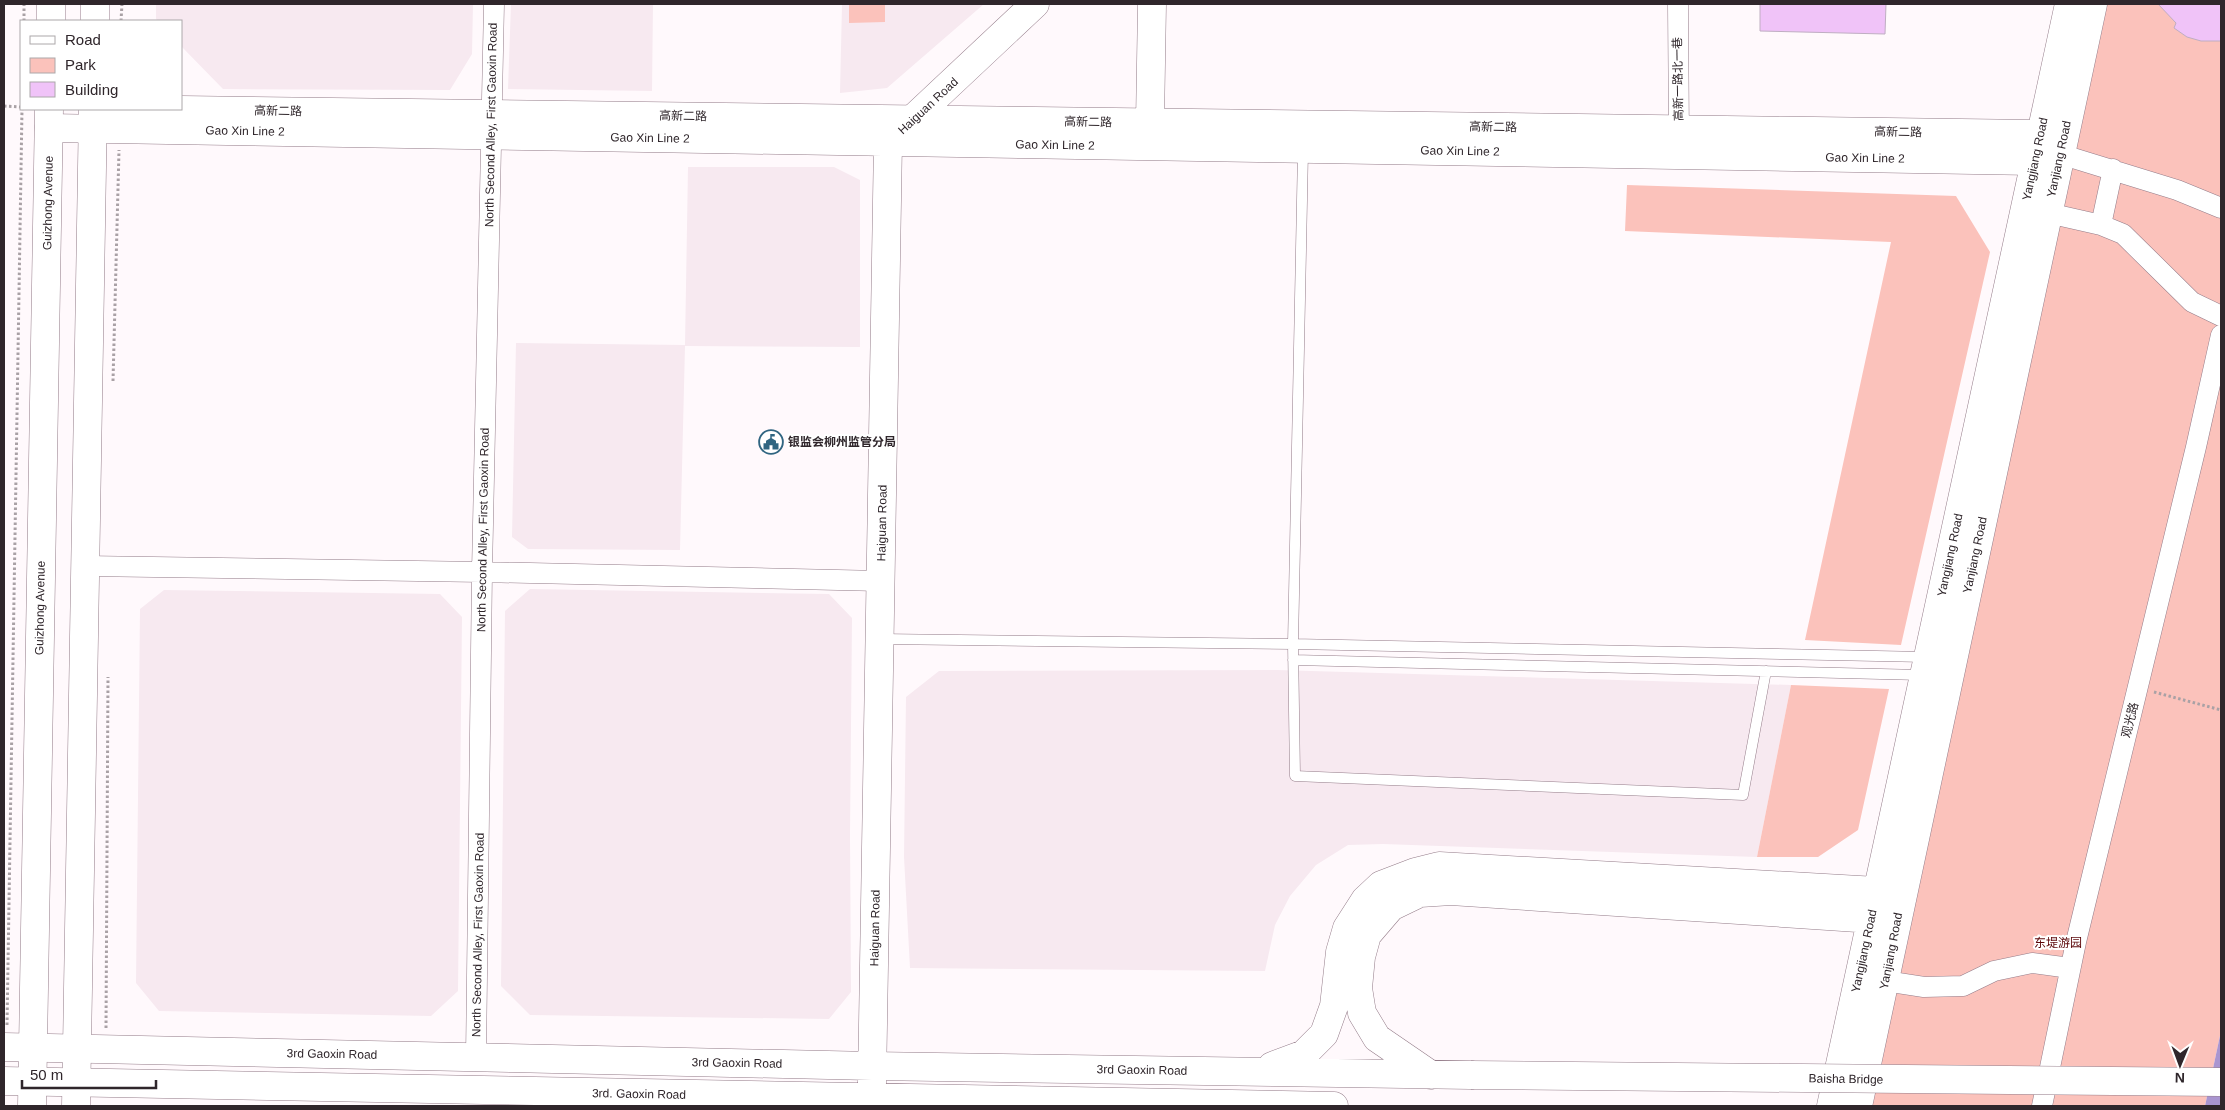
<svg xmlns="http://www.w3.org/2000/svg" width="2225" height="1110" viewBox="0 0 2225 1110" font-family="Helvetica,'Noto Sans SC',sans-serif">
	<style>
		.built { fill: #f7e9f0 }
		.green { fill: #fbc2bb }
		.water { fill: #a995d0 }
		.building { fill: #f0c3f8; stroke: #bfaec2 }
		.lines { fill: none; stroke-linecap: round; stroke-linejoin: round }
		.lane-casing { stroke: #947c89; stroke-width: 11 }
		.street-casing { stroke: #947c89; stroke-width: 21 }
		.secondary-casing { stroke: #947c89; stroke-width: 29 }
		.primary-casing { stroke: #947c89; stroke-width: 29 }
		.path { stroke: #a9a1a5; stroke-width: 3; stroke-dasharray: 2.5 2.5; stroke-linecap: butt }
		.lane { stroke: #fff; stroke-width: 10 }
		.street { stroke: #fff; stroke-width: 20 }
		.secondary { stroke: #fff; stroke-width: 28 }
		.primary { stroke: #fff; stroke-width: 28 }
		.secondary-bridge-casing { stroke: #947c89; stroke-width: 29; stroke-linecap: butt }
		.secondary-bridge { stroke: #fff; stroke-width: 28 }
		.labels { text-anchor: middle; stroke-width: 4; stroke-linejoin: round; paint-order: stroke }
		.street-label { font-size: 12px; fill: #2f262b; stroke: #fff }
		.poi-label { font-size: 12px; font-weight: bold; fill: #2f262b; stroke: #fff; text-anchor: start }
		.park-label { font-size: 12px; fill: #5c080a; stroke: #fff }
	</style>
	<rect width="100%" height="100%" fill="#fff9fc"/>
	<!-- built -->
	<path class="built" d="M156 4H473L472 54 450 90 223 89 181 46V21H158L156 19Z
		M511 4H653L652 91 508 89Z
		M842 4H984L887 88 840 93Z
		M688 167H834L860 180V347L685 346 680 550 528 549 512 537 516 343 685 345Z
		M530 589 829 594 852 618 850 836 851 992 829 1019 530 1015 501 986 505 611Z
		M164 590 440 594 462 617 458 991 431 1016 159 1011 136 983 140 609Z
		M1277 670 1791 685 1757 857 1383 844 1348 845 1316 865 1290 896 1275 925 1265 971 910 968 904 857 906 697 939 671Z"/>
	<!-- green -->
	<path class="green" d="M849 4H885V22L849 23Z
		M2093 4H2221V1031L2205 1106H1858Z
		M1627 185 1956 196 1990 252 1901 645 1805 640 1891 242 1625 231Z
		M1791 685 1889 689 1858 830 1818 857H1757Z"/>
	<!-- water -->
	<path class="water" d="M2221 1031V1106H2205Z"/>
	<!-- building -->
	<path class="building" d="M1760 4H1886L1885 34 1760 31Z
		M2158 4H2221V41H2201L2187 37 2174 28 2176 23Z"/>
	<g class="lines">
		<!-- lane casing -->
		<g class="lane-casing">
			<path id="lane" d="M1303 151 1293 644 1295 776 1743 795 1766 671
				M881 639 1293 644 1926 657
				M1293 660 1922 675"/>
		</g>
		<!-- street casing -->
		<g class="street-casing">
			<path id="street" d="M1678 4 1679 142
				M2060 154 2177 190 2221 208
				M2048 213 2101 225 2123 234 2192 302 2221 316
				M2101 225 2113 169
				M85 566 482 572 881 581
				M1885 981 1924 987 1963 986 1994 971 2032 963 2070 968
				M476 1057 482 572 494 4
				M2042 1106 2076 942 2196 447 2221 335"/>
		</g>
		<!-- secondary casing -->
		<g class="secondary-casing">
			<path id="secondary" d="M108 109 2040 134 2060 154
				M1150 122 1152 4
				M49 128 2034 161 2060 154
				M4 1047 872 1066 1471 1075
				M1272 1066 1304 1054 1324 1034 1334 1006 1340 952 1347 928 1365 900 1381 885 1415 872 1439 866 1894 892
				M1431 1075 1377 1038 1362 1013 1358 988 1361 957 1367 935 1391 907 1420 893 1451 891 1888 920
				M4 1081 1334 1106
				M872 1083 888 142 1035 4
				M1831 1106 2069 4
				M1858 1106 2093 4"/>
		</g>
		<!-- primary casing -->
		<g class="primary-casing">
			<path id="primary" d="M51 21V4
				M95 21V4
				M32 1106 49 109
				M76 1106 93 109"/>
		</g>
		<!-- path -->
		<path class="path" d="M24 21V4
			M121 21 122 4
			M4 106 21 107
			M113 381 119 150
			M2154 692 2221 710
			M7 1025 22 109
			M106 1028 108 677"/>
		<!-- lane -->
		<use href="#lane" class="lane"/>
		<!-- street -->
		<use href="#street" class="street"/>
		<!-- secondary -->
		<use href="#secondary" class="secondary"/>
		<!-- primary -->
		<use href="#primary" class="primary"/>
		<!-- secondary-bridge casing -->
		<g class="secondary-bridge-casing">
			<path id="secondary-bridge" d="M1471 1075 2221 1082"/>
		</g>
		<!-- secondary-bridge -->
		<use href="#secondary-bridge" class="secondary-bridge"/>
	</g>
	<!-- icons -->
	<defs>
		<g id="civic-ring" transform="scale(1.25)"><circle r="9.5" fill="#fff" stroke="#306581" stroke-width="1.5"/><path d="M-.6-6.5H3V-4.5H.6V-3L4-1V1h2V6H-6V1h2V-1L-.6-3ZM-1.2 2.5V6h2.4V2.5Z" fill="#306581"/></g>
	</defs>
	<g fill-rule="evenodd">
		<use href="#civic-ring" x="771" y="442"/>
	</g>
	<g class="labels">
		<!-- street labels -->
		<g class="street-label">
			<text transform="translate(1678 79) rotate(-91)" y="4">高新一路北一巷</text>
			<text transform="translate(928 106) rotate(-43)" y="4">Haiguan Road</text>
			<text transform="translate(278 111) rotate(1)" y="4">高新二路</text>
			<text transform="translate(683 116) rotate(1)" y="4">高新二路</text>
			<text transform="translate(1088 122) rotate(1)" y="4">高新二路</text>
			<text transform="translate(491 125) rotate(-89)" y="4">North Second Alley, First Gaoxin Road</text>
			<text transform="translate(1493 127) rotate(1)" y="4">高新二路</text>
			<text transform="translate(245 131) rotate(1)" y="4">Gao Xin Line 2</text>
			<text transform="translate(1898 132) rotate(1)" y="4">高新二路</text>
			<text transform="translate(650 138) rotate(1)" y="4">Gao Xin Line 2</text>
			<text transform="translate(1055 145) rotate(1)" y="4">Gao Xin Line 2</text>
			<text transform="translate(1460 151) rotate(1)" y="4">Gao Xin Line 2</text>
			<text transform="translate(1865 158) rotate(1)" y="4">Gao Xin Line 2</text>
			<text transform="translate(2035 159) rotate(-78)" y="4">Yangjiang Road</text>
			<text transform="translate(2059 159) rotate(-78)" y="4">Yanjiang Road</text>
			<text transform="translate(48 203) rotate(-89)" y="4">Guizhong Avenue</text>
			<text transform="translate(882 523) rotate(-89)" y="4">Haiguan Road</text>
			<text transform="translate(483 530) rotate(-89)" y="4">North Second Alley, First Gaoxin Road</text>
			<text transform="translate(1950 555) rotate(-78)" y="4">Yangjiang Road</text>
			<text transform="translate(1975 555) rotate(-78)" y="4">Yanjiang Road</text>
			<text transform="translate(40 608) rotate(-89)" y="4">Guizhong Avenue</text>
			<text transform="translate(2130 720) rotate(-76)" y="4">观光路</text>
			<text transform="translate(875 928) rotate(-89)" y="4">Haiguan Road</text>
			<text transform="translate(478 935) rotate(-89)" y="4">North Second Alley, First Gaoxin Road</text>
			<text transform="translate(1864 951) rotate(-78)" y="4">Yangjiang Road</text>
			<text transform="translate(1891 951) rotate(-79)" y="4">Yanjiang Road</text>
			<text transform="translate(332 1054) rotate(1)" y="4">3rd Gaoxin Road</text>
			<text transform="translate(737 1063) rotate(1)" y="4">3rd Gaoxin Road</text>
			<text transform="translate(1142 1070) rotate(1)" y="4">3rd Gaoxin Road</text>
			<text transform="translate(1846 1079) rotate(1)" y="4">Baisha Bridge</text>
			<text transform="translate(639 1094) rotate(1)" y="4">3rd. Gaoxin Road</text>
		</g>
		<!-- poi labels -->
		<g class="poi-label">
			<text x="788" y="446">银监会柳州监管分局</text>
		</g>
		<!-- park labels -->
		<g class="park-label">
			<text x="2058" y="947">东堤游园</text>
		</g>
	</g>
	<!-- border -->
	<rect width="2225" height="1110" fill="none" stroke="#2f262b" stroke-width="10"/>
	<!-- legend -->
	<rect x="20" y="20" width="162" height="90" fill="#ffffff" stroke="#aca8aa"/>
	<rect x="30" y="36" width="25" height="8" fill="#ffffff" stroke="#aca8aa"/>
	<text x="65" y="45" font-size="15" fill="#2f262b">Road</text>
	<rect x="30" y="58" width="25" height="15" fill="#fbc2bb" stroke="#aca8aa"/>
	<text x="65" y="70" font-size="15" fill="#2f262b">Park</text>
	<rect x="30" y="82" width="25" height="15" fill="#f0c3f8" stroke="#aca8aa"/>
	<text x="65" y="95" font-size="15" fill="#2f262b">Building</text>
	<!-- north arrow -->
	<g transform="translate(2180 1065) rotate(181)" stroke="#ffffff" stroke-width="4" paint-order="stroke">
	<path d="M0-4L9 19L0 12L-9 19Z" fill="#2f262b"/>
	<text y="-8" font-size="14" font-weight="bold" text-anchor="middle" fill="#2f262b">N</text>
	</g>
	<!-- scale -->
	<path d="M22 1080v8h134v-8" fill="none" stroke="#2f262b" stroke-width="2.5"/>
	<text x="30" y="1080" font-size="15" fill="#2f262b" stroke="#ffffff" stroke-width="4" paint-order="stroke">50 m</text>
</svg>
